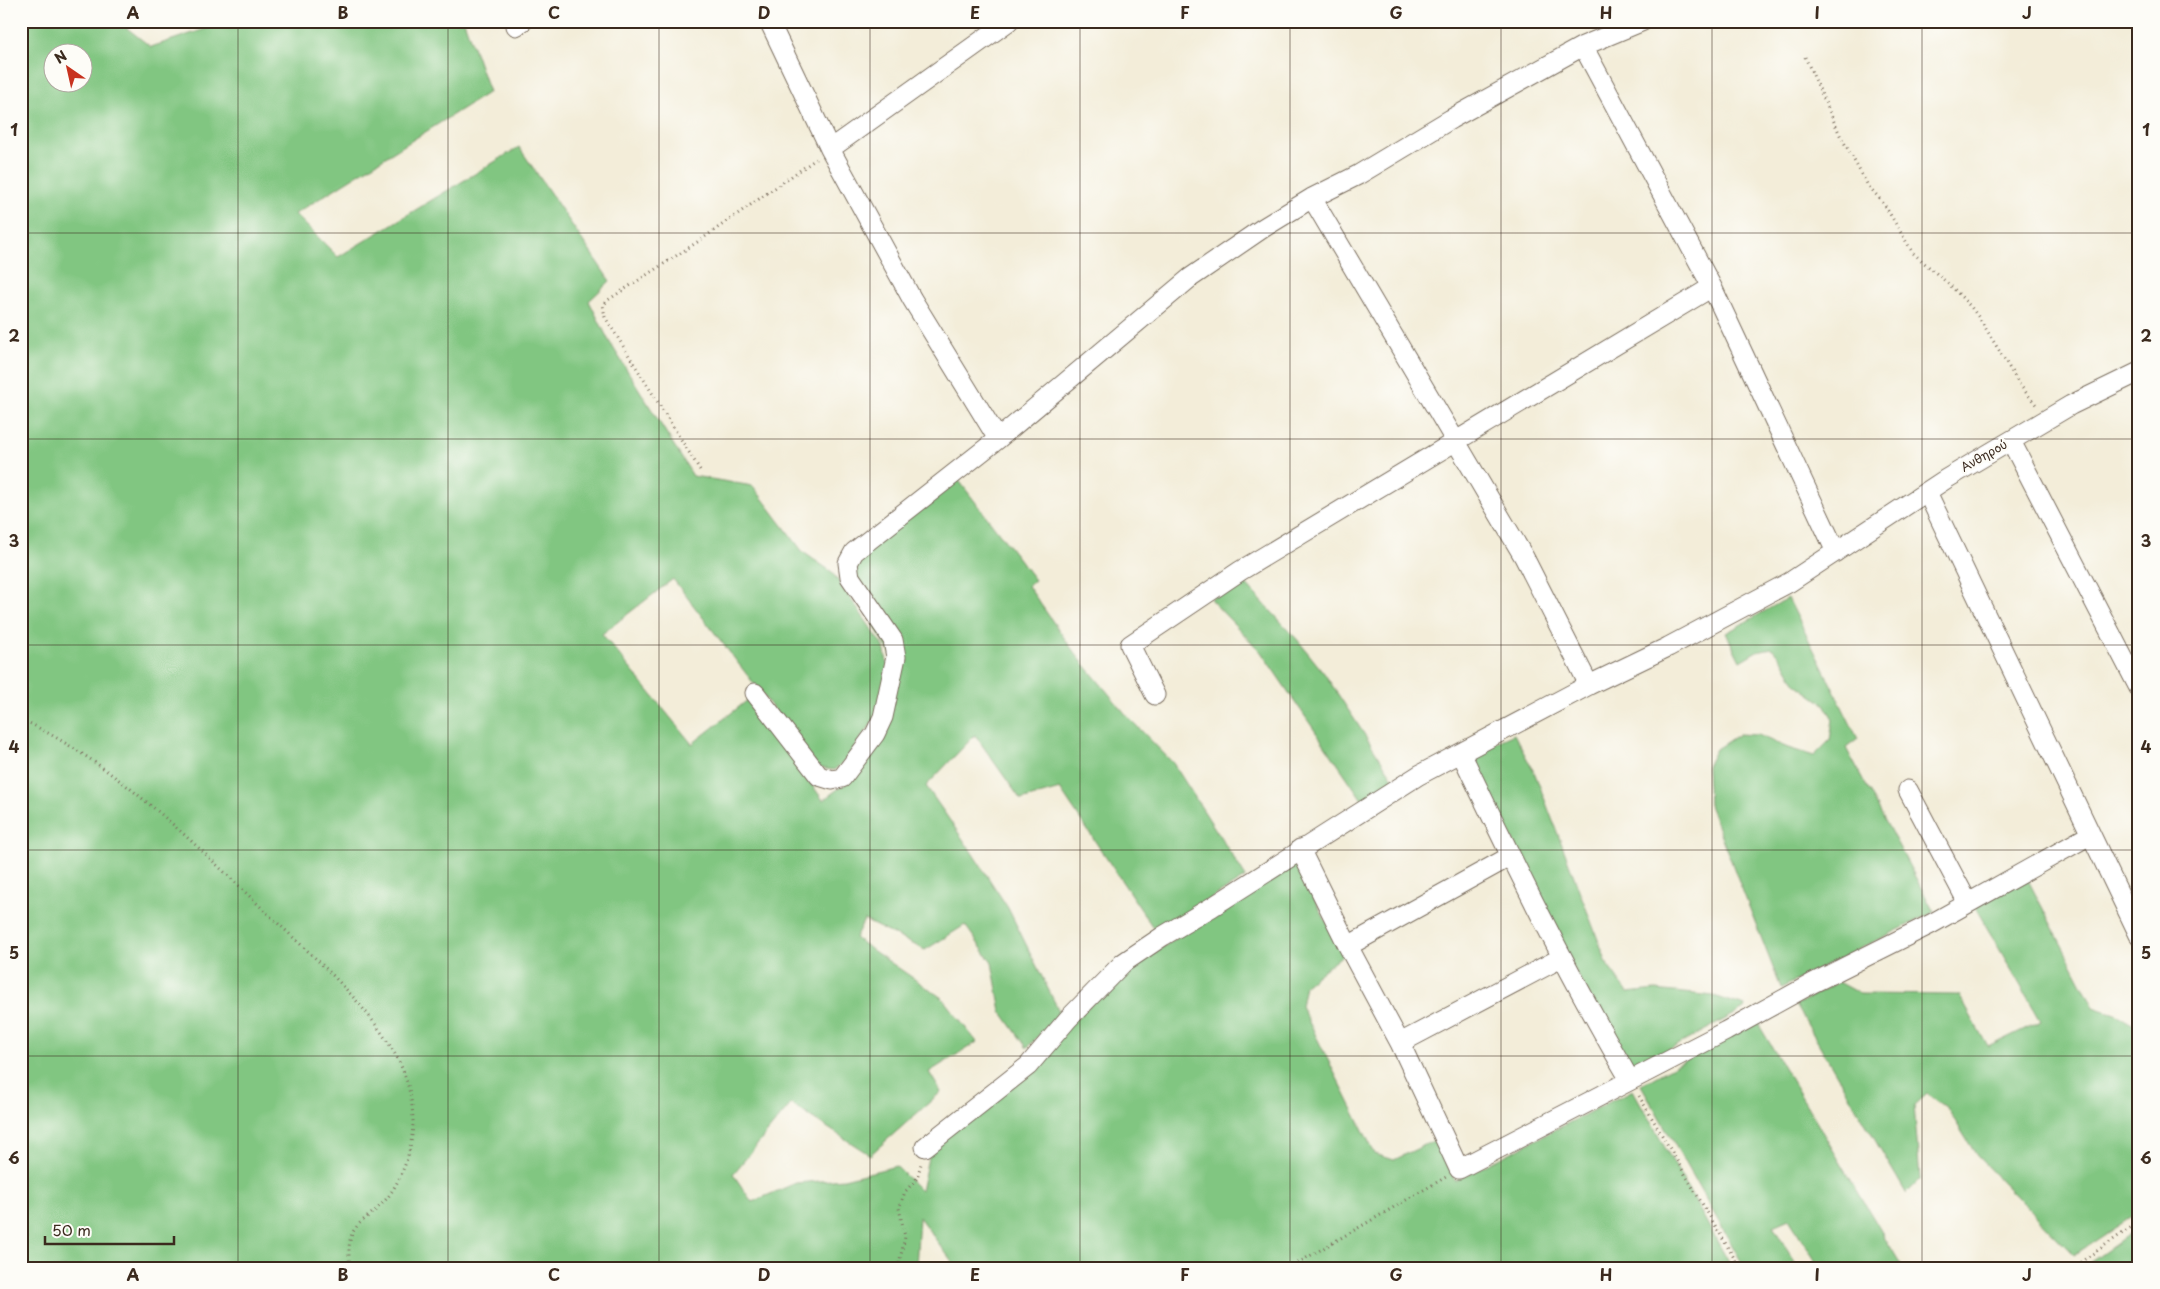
<svg xmlns="http://www.w3.org/2000/svg" width="2160" height="1289" viewBox="0 0 2160 1289" font-family="'Playpen Sans',sans-serif">
	<style>
		.green { fill: #81c681; stroke: #5e7850; fill-rule: evenodd }
		.lines { fill: none; stroke-linecap: round; stroke-linejoin: round }
		.minor-casing { stroke: #7b6e5f; stroke-width: 21 }
		.path { stroke: #7b6e5f; stroke-width: 3; stroke-dasharray: 1 4; stroke-linecap: butt }
		.minor { stroke: #fff; stroke-width: 19 }
		.grid { fill: none; stroke: #3b2a1e; stroke-width: 1; stroke-opacity: 0.55 }
		.labels { text-anchor: middle; stroke-width: 5; stroke-linejoin: round; paint-order: stroke }
		.street-label { font-size: 12px; fill: #3b2a1e; stroke: #fdfcf7 }
		.neatline { fill: none; stroke: #3b2a1e; stroke-width: 2 }
		.grid-label { font-size: 16px; text-anchor: middle; font-weight: bold; fill: #3b2a1e }
	</style>
	<rect width="100%" height="100%" fill="#fdfcf7"/>
	<filter id="ink" filterUnits="userSpaceOnUse"><feTurbulence type="fractalNoise" baseFrequency=".02" numOctaves="2"/><feDisplacementMap in="SourceGraphic" scale="10" xChannelSelector="R" yChannelSelector="G"/><feConvolveMatrix kernelMatrix="1 2 1 2 8 2 1 2 1" color-interpolation-filters="sRGB"/></filter>
	<filter id="wash" filterUnits="userSpaceOnUse"><feTurbulence type="fractalNoise" baseFrequency=".0096" numOctaves="4" result="noise"/><feDisplacementMap in="SourceGraphic" scale="20" xChannelSelector="R" yChannelSelector="G"/><feGaussianBlur stdDeviation="1.12" result="paint"/><feColorMatrix in="noise" values="0 0 0 0 0 0 0 0 0 0 0 0 0 0 0 0 0 1.4 0 .05"/><feComposite in="paint" operator="in"/></filter>
	<g filter="url(#wash)">
		<rect width="100%" height="100%" fill="#f3edd9"/>
		<!-- green -->
		<path class="green" d="M21 21H118L151 47 229 21H464L489 92 295 214 338 257 519 147 610 281 589 301 609 341 693 476 753 486 803 552 832 572 884 647 888 667 879 713 845 761 834 770 819 768 673 579 602 634 692 744 749 699 823 800 849 781 899 669 842 569 957 478 1035 580 1028 586 1074 652 1129 718 1173 763 1246 877 1156 932 1060 789 1021 800 975 735 926 786 971 851 1008 908 1060 1013 1027 1048 1001 1011 992 963 965 925 925 950 864 920 855 938 942 998 977 1042 929 1072 941 1092 870 1155 791 1104 733 1174 752 1202 796 1183 844 1179 896 1166 921 1191 929 1153 1132 967 1294 862 1344 954 1305 985 1301 1006 1375 1154 1394 1160 1435 1140 1449 1166 1455 1181 1633 1090 1732 1268H957L919 1217 916 1268H21ZM52 52H82V82H52Z
			M1241 579 1296 638 1324 673 1395 781 1363 801 1261 652 1210 599Z
			M1788 598 1858 739 1846 748 1934 912 1781 988 1709 805 1707 766 1716 749 1739 734 1758 735 1788 748 1814 756 1830 740 1833 719 1824 704 1796 684 1783 661 1772 648 1757 651 1740 661 1726 633Z
			M1514 734 1535 774 1608 966 1628 993 1655 990 1714 996 1745 1006 1744 1009 1632 1070 1570 962 1472 753Z
			M2027 878 2094 1007 2115 1014 2139 1028V1212L2074 1255 1977 1156 1947 1108 1927 1093 1914 1105 1920 1179 1906 1193 1796 1005 1838 982 1860 994 1959 995 1988 1047 2041 1021 1975 907Z
			M1756 1020 1903 1268H1820L1789 1219 1773 1226 1795 1263 1792 1268H1745L1641 1085Z
			M2139 1228V1268H2082Z"/>
	</g>
	<g filter="url(#ink)">
		<g class="lines">
			<!-- minor casing -->
			<g class="minor-casing">
				<path id="minor" d="M769 21 830 149 912 299 998 439
					M516 26 523 21
					M1583 46 1712 287 1836 552
					M830 149 1009 21
					M1312 198 1524 557 1589 685
					M2011 441 2139 688
					M1927 492 2139 935
					M755 693 819 776 832 780 842 778 875 734 883 717 896 657 893 640 850 577 848 563 854 552 998 439 1190 278 1263 228 1312 198 1358 175 1451 119 1583 46 1643 21
					M1155 695 1130 645 1240 571 1712 287
					M1461 753C1514 864 1568 974 1630 1080
					M1908 790 1968 903
					M1300 849 1348 946 1400 1043 1459 1169 1726 1031 1813 983 1931 924 2090 835
					M1348 946 1511 856
					M1400 1043 1561 958
					M925 1147 1028 1066 1068 1019 1123 963 1163 936 1212 907 1419 775 1589 685 1668 647 1790 582 1946 479 2071 405 2139 372"/>
			</g>
			<!-- path -->
			<path class="path" d="M1805 57 1840 135 1867 184 1884 204 1913 253 1952 287 1971 307 1982 322 2019 384 2038 407
				M700 470 605 317 603 306 608 300 699 241 816 159
				M21 719C117 765 193 842 269 915 314 957 364 1000 395 1054 407 1075 413 1100 413 1123 412 1149 404 1175 388 1197 364 1227 344 1219 350 1268
				M1639 1096 1740 1268
				M898 1268 905 1237 899 1208 905 1192 917 1178 921 1164
				M1289 1268 1446 1177
				M2072 1268 2139 1222"/>
			<!-- minor -->
			<use href="#minor" class="minor"/>
		</g>
	</g>
	<!-- grid -->
	<path class="grid" d="M238 21V1268M448 21V1268M659 21V1268M870 21V1268M1080 21V1268M1290 21V1268M1501 21V1268M1712 21V1268M1922 21V1268M21 233H2139M21 439H2139M21 645H2139M21 850H2139M21 1056H2139"/>
	<g class="labels">
		<!-- street labels -->
		<g class="street-label">
			<text transform="translate(1984 456) rotate(-30)" y="4">Ανθηρού</text>
		</g>
	</g>
	<!-- margin -->
	<rect width="2160" height="1289" fill="none" stroke="#fdfcf7" stroke-width="55"/>
	<!-- north arrow -->
	<g transform="translate(68 68) rotate(326)"><circle r="24" fill="#fdfcf7" stroke="#afa8a0"/>
	<path d="M0-4L9 19L0 12L-9 19Z" fill="#c8321e"/>
	<text y="-8" font-size="14" font-weight="bold" text-anchor="middle" fill="#3b2a1e">N</text>
	</g>
	<!-- scale -->
	<path d="M45 1236v8h129v-8" fill="none" stroke="#3b2a1e" stroke-width="2.5"/>
	<text x="52" y="1236" font-size="15" fill="#3b2a1e" stroke="#fdfcf7" stroke-width="4" paint-order="stroke">50 m</text>
	<rect x="28" y="28" width="2104" height="1234" class="neatline"/>
	<g class="grid-label">
		<text x="133" y="19">A</text>
		<text x="343" y="19">B</text>
		<text x="554" y="19">C</text>
		<text x="764" y="19">D</text>
		<text x="975" y="19">E</text>
		<text x="1185" y="19">F</text>
		<text x="1396" y="19">G</text>
		<text x="1606" y="19">H</text>
		<text x="1817" y="19">I</text>
		<text x="2027" y="19">J</text>
		<text x="14" y="136">1</text>
		<text x="2146" y="136">1</text>
		<text x="14" y="342">2</text>
		<text x="2146" y="342">2</text>
		<text x="14" y="547">3</text>
		<text x="2146" y="547">3</text>
		<text x="14" y="753">4</text>
		<text x="2146" y="753">4</text>
		<text x="14" y="959">5</text>
		<text x="2146" y="959">5</text>
		<text x="14" y="1164">6</text>
		<text x="2146" y="1164">6</text>
		<text x="133" y="1281">A</text>
		<text x="343" y="1281">B</text>
		<text x="554" y="1281">C</text>
		<text x="764" y="1281">D</text>
		<text x="975" y="1281">E</text>
		<text x="1185" y="1281">F</text>
		<text x="1396" y="1281">G</text>
		<text x="1606" y="1281">H</text>
		<text x="1817" y="1281">I</text>
		<text x="2027" y="1281">J</text>
	</g>
</svg>
